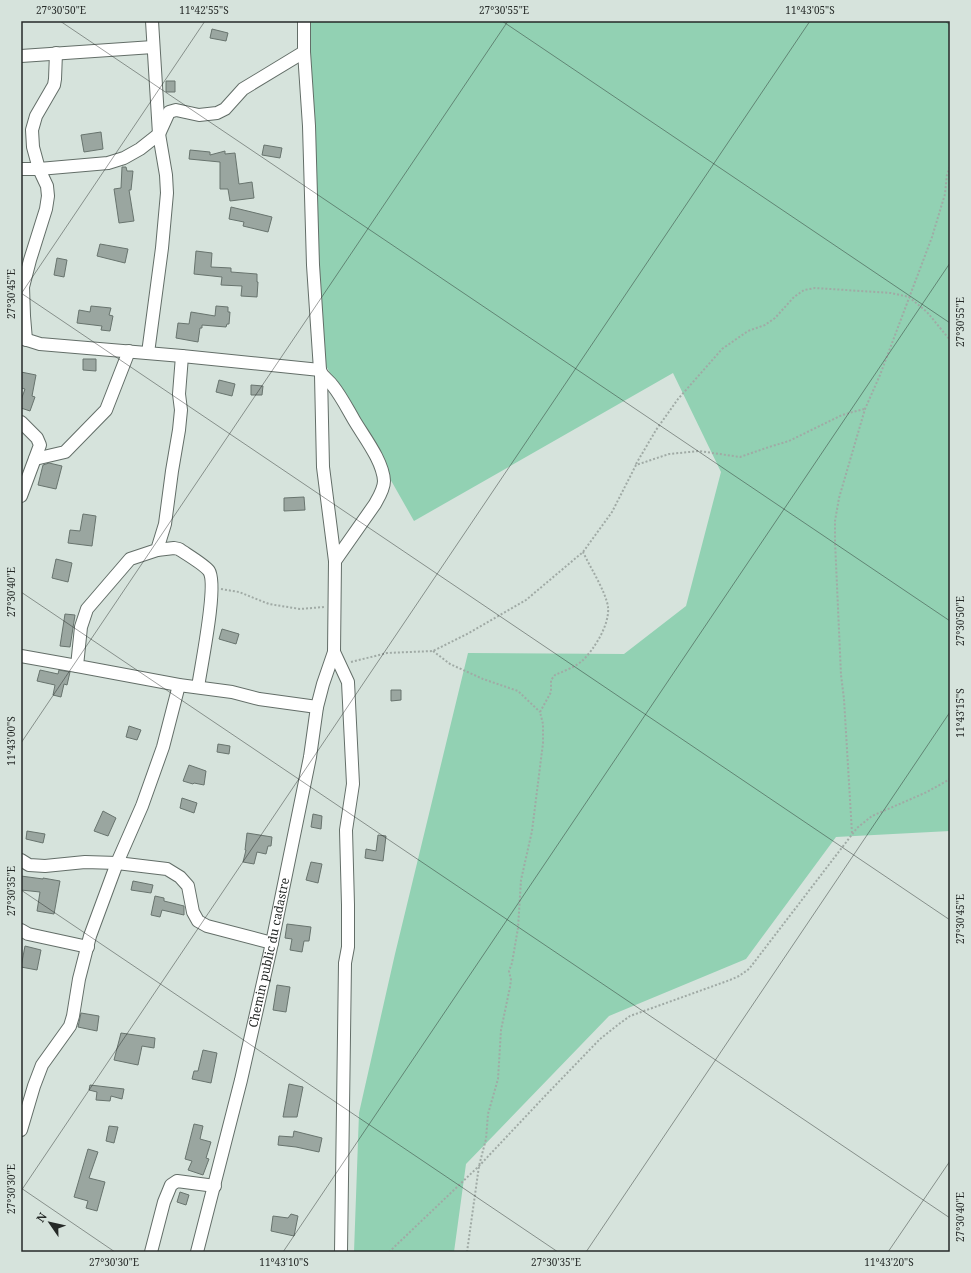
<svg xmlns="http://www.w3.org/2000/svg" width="971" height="1273" viewBox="0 0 971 1273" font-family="'Noto Serif',serif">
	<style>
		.green { fill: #92d1b3 }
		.building { fill: #9aa6a0; stroke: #68746e }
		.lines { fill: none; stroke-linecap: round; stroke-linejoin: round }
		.street-casing { stroke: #636e68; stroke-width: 14 }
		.path { stroke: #a0aaa5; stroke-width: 2; stroke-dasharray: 2 2; stroke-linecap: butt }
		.street { stroke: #fff; stroke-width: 12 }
		.ticks { fill: none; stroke: #262a28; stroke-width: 1; stroke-opacity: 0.45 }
		.labels { text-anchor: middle; stroke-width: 3; stroke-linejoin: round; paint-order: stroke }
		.street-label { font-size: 12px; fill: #262a28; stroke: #d6e3dc }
		.neatline { fill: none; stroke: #262a28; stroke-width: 1.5 }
		.ticks-label { font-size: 10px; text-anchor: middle; fill: #262a28 }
	</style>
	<rect width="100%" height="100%" fill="#d6e3dc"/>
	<!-- green -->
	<path class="green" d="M306 21H950V831L836 837 746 959 609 1016 466 1164 454 1252H354L359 1113 395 954 468 653 624 654 686 606 721 472 673 373 414 521 325 364Z"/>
	<!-- building -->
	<path class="building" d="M212 29 228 33 226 41 210 38Z
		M166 81H175V92H166Z
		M101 132 103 149 84 152 81 135Z
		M264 145 282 148 280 158 262 155Z
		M190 150 210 152V155L225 151V154L235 153 239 184 252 182 254 198 230 201 228 189H220V162L189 159Z
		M122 167H126L127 171H133L131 190H129L134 221 119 223 114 189 121 188Z
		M231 207 272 217 268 232 243 226 244 222 229 219Z
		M100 244 128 249 125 263 97 256Z
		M196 251 212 253 211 267 231 268V272L257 274V282H258L257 297 241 296 242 286 221 285 222 277 194 274Z
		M57 258 67 260 64 277 54 275Z
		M91 306 111 308 109 315 113 316 110 331 101 330 102 326 77 323 79 310 90 312Z
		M216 306 228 307V312H230L229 324H227L226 327 202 325V328H200L198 342 176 338 178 323 189 324 191 312 215 316Z
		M83 359H96V371L83 370Z
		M21 372 36 375 32 396 35 397 30 411 21 408V400L25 389 21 388Z
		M219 380 235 384 232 396 216 392Z
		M251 385 263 386 262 395H251Z
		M49 463 62 466 56 489 38 485 43 465Z
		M304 497 305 510 284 511V498Z
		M83 514 96 516 92 546 68 543 70 530 80 531Z
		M56 559 72 563 68 582 52 578Z
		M65 614 75 615 70 647 60 646Z
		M222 629 239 634 236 644 219 639Z
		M40 670 58 674 59 670 70 672 67 685 64 684 61 697 53 695 55 685 37 681Z
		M391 690H401V700L391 701Z
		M129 726 141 730 137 740 126 737Z
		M218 744 230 746 229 754 217 752Z
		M189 765 206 771 204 785 194 783 193 784 183 781Z
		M182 798 197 803 194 813 180 808Z
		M103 811 116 818 108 836 94 831Z
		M313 814 322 816 321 829 311 827Z
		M27 831 45 834 43 843 26 839Z
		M247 833 272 837 271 846H268L266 854 257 852 254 864 243 862 246 850H245Z
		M378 835 386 836 383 861 365 858 366 849 376 851Z
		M311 862 322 864 318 883 306 880Z
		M21 876 43 879V878L60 881 54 914 37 911 40 892 21 890Z
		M133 881 153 885 151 893 131 890Z
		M155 896 164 898V901L184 906V915L162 910 160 917 151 915Z
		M287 924 311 927 309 941H304L302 952 290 950 292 939 285 938Z
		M25 946 41 950 37 970 21 967Z
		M277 985 290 987 286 1012 273 1010Z
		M81 1013 99 1016 97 1031 78 1027Z
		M121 1033 155 1038 154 1048 142 1046 138 1065 114 1060Z
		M203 1050 217 1053 211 1083 192 1079 194 1071H198Z
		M289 1084 303 1087 297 1117H283Z
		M90 1085 124 1089 122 1099 111 1096 110 1101 96 1100 97 1092 89 1090Z
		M194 1124 203 1126 200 1139 211 1142 206 1158 209 1159 203 1175 188 1170 192 1161 185 1159Z
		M109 1126 118 1127 114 1143 106 1141Z
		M294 1131 322 1138 319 1152 296 1147 278 1145 279 1136 293 1137Z
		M88 1149 98 1152 89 1178 105 1182 97 1211 86 1208 88 1201 74 1197Z
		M180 1192 189 1195 186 1205 177 1202Z
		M291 1214 298 1216 294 1236 271 1231 273 1216 288 1218Z"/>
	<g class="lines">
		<!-- street casing -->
		<g class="street-casing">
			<g id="street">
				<path d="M304 21V52L309 126 313 265 320 370C322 377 328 379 333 386 341 396 347 408 354 420 364 437 383 461 384 481 384 489 379 497 375 504L335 561 334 652 348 682 353 784 346 830 348 905V947L345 963 341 1252"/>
				<path d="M21 56 153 47"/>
				<path d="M21 169H39L108 163 124 158 140 149 159 134 169 112 176 110 199 115 217 113 225 109 243 89 304 52"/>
				<path d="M21 338 40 344 182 356 320 370"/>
				<path d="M26 340 24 316 23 287 30 260 46 209 48 196 47 186 39 169 33 147 32 130 36 116 54 85 55 79 56 53"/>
				<path d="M148 353 162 248 167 193 166 175 159 134 152 21"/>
				<path d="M182 356 179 394 181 410 179 430 172 471 165 524 157 550 130 559 87 609 81 627 77 666 179 685 232 692 259 699 317 707"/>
				<path d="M321 375 323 467 335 561"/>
				<path d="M21 422 37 438 40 445 21 496"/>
				<path d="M35 459 65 452 106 410 129 351"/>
				<path d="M157 550 174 548 179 549C186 554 205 565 209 571 218 585 201 666 198 687"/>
				<path d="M21 656 77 666"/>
				<path d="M21 860 29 865 45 866 85 862 117 863 167 869 180 877 188 886 193 912 198 921 207 926 272 943"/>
				<path d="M21 930 28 934 88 947"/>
				<path d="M21 1130 34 1086 42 1065 70 1026 73 1016 79 979 90 936 117 863 142 806 163 747 179 685"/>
				<path d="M151 1252 164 1202 171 1185 177 1181 215 1186"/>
				<path id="s1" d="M197 1252 241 1080 272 943 310 757 317 707 323 684 334 652"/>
			</g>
		</g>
		<!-- path -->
		<path class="path" d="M636 464 656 430 678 399 722 349 748 331 765 325 775 318 794 297 804 290 815 288 891 293 909 297 927 312 950 340
			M221 589 239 592 269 604 300 609 324 607
			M433 651 450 664 483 679 518 691 540 712
			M351 662 387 653 433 651 469 633 526 600 583 552 612 512 636 465 669 454 699 451 740 457 769 447 789 441 842 415 864 409
			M852 833 844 699 841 675 835 541V521L839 498 865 409 880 375 932 237 945 194 947 174 950 167
			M389 1252 479 1166 545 1096 600 1039 619 1024 630 1016 730 980 739 976 749 969 857 828 872 816 927 792 950 779
			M467 1252 479 1166 486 1139 488 1114 498 1079 501 1030 510 987 511 980 509 971 512 963 518 928 521 880 532 831 543 743V724L540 712 551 692V680L555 675C564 671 575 667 582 661 594 650 610 624 608 607 606 592 590 567 583 552"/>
		<!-- street -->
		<use href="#street" class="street"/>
	</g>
	<!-- ticks -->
	<path class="ticks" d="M60 21 950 621M502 21 950 323M945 21 950 25M21 293 950 920M21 294 205 21M21 592 950 1218M21 743 508 21M21 890 558 1252M21 1188 115 1252M21 1191 810 21M283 1252 950 263M586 1252 950 712M888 1252 950 1161"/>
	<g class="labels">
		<!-- street labels -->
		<g class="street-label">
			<text dy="4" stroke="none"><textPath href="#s1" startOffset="308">Chemin public du cadastre</textPath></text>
		</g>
	</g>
	<!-- border -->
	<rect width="971" height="1273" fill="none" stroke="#d6e3dc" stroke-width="44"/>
	<!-- north arrow -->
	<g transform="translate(50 1223) rotate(304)" stroke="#d6e3dc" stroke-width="3" paint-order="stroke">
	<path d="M0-3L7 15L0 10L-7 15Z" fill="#262a28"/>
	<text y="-6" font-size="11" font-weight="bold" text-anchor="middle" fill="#262a28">N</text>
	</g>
	<rect x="22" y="22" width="927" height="1229" class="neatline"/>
	<g class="ticks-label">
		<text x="61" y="14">27°30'50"E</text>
		<text x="204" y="14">11°42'55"S</text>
		<text x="504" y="14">27°30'55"E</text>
		<text x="810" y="14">11°43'05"S</text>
		<text transform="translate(11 294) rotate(-90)" y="4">27°30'45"E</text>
		<text transform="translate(960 322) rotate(-90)" y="4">27°30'55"E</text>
		<text transform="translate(11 592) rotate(-90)" y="4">27°30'40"E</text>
		<text transform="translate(960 621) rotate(-90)" y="4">27°30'50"E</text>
		<text transform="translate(960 713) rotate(-90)" y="4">11°43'15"S</text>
		<text transform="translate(11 741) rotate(-90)" y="4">11°43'00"S</text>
		<text transform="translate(11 891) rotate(-90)" y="4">27°30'35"E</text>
		<text transform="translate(960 919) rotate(-90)" y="4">27°30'45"E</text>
		<text transform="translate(11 1189) rotate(-90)" y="4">27°30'30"E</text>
		<text transform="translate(960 1217) rotate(-90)" y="4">27°30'40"E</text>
		<text x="114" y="1266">27°30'30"E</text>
		<text x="284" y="1266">11°43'10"S</text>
		<text x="556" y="1266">27°30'35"E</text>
		<text x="889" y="1266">11°43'20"S</text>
	</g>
</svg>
